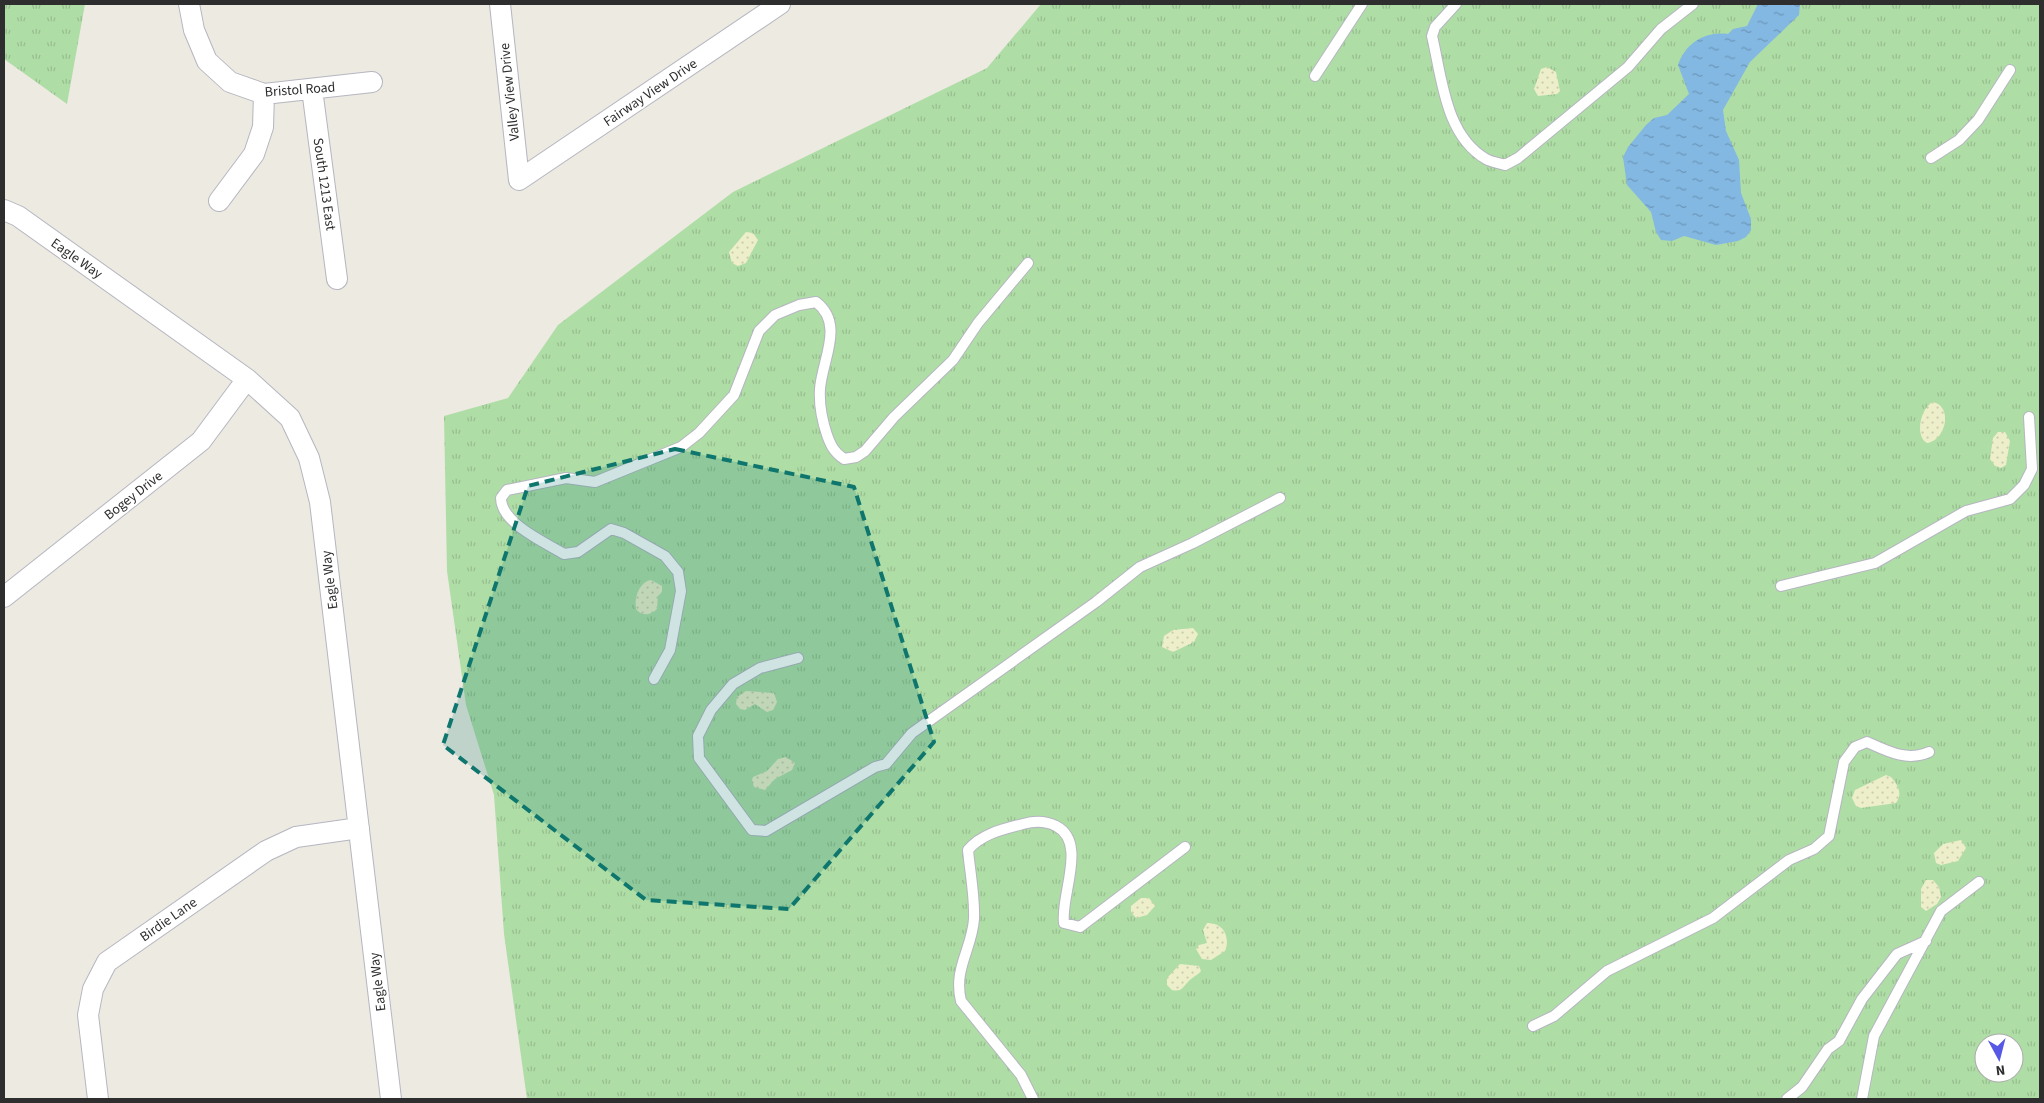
<svg xmlns="http://www.w3.org/2000/svg" width="2044" height="1103" viewBox="0 0 2044 1103" font-family="'Source Sans 3',sans-serif">
	<style>
		.grass { fill: url(#grass-tufts); fill-rule: evenodd }
		.sand { fill: url(#sand-dots) }
		.water { fill: url(#water-ripples) }
		.lines { fill: none; stroke-linecap: round; stroke-linejoin: round }
		.lane-casing { stroke: #b5b6c0; stroke-width: 12 }
		.street-casing { stroke: #b5b6c0; stroke-width: 22 }
		.lane { stroke: #fff; stroke-width: 10 }
		.street { stroke: #fff; stroke-width: 20 }
		.marked { fill: #0f766e; fill-opacity: 0.2; stroke: #0f766e; stroke-width: 4; stroke-dasharray: 10 6; stroke-linejoin: round }
		.labels { text-anchor: middle; stroke-width: 4; stroke-linejoin: round; paint-order: stroke }
		.street-label { font-size: 14px; fill: #2e2e2e; stroke: #fff }
	</style>
	<defs>
		<pattern id="grass-tufts" width="24" height="20" patternUnits="userSpaceOnUse" patternTransform="scale(1.25)"><rect width="24" height="20" fill="#afdda6"/><path d="M3 7l-1-3M5 7V3M7 7l1-3M15 17l-1-3M17 17v-4M19 17l1-3" fill="none" stroke="#97be8f"/></pattern>
		<pattern id="sand-dots" width="8" height="8" patternUnits="userSpaceOnUse" patternTransform="scale(1.25)"><rect width="8" height="8" fill="#edeeca"/><path d="M2 2h.1M6 6h.1" fill="none" stroke="#ccccae" stroke-width="1.8" stroke-linecap="round"/></pattern>
		<pattern id="water-ripples" width="26" height="14" patternUnits="userSpaceOnUse" patternTransform="scale(1.25)"><rect width="26" height="14" fill="#83b8e2"/><path d="M2 4q2-2 4 0t4 0M15 11q2-2 4 0t4 0" fill="none" stroke="#6c96b8"/></pattern>
	</defs>
	<rect width="100%" height="100%" fill="#edeae2"/>
	<!-- grass -->
	<path class="grass" d="M4 4H85L67 104 4 59Z
		M1041 4H2040V1099H527L504 934 494 795 466 705 447 571 444 416 508 398 558 325 733 192 987 68ZM1984 1043H2014V1073H1984Z"/>
	<!-- sand -->
	<path class="sand" d="M1547 67 1556 72 1560 91 1557 94 1538 96 1534 89 1541 69Z
		M746 232 753 233 758 240 746 263 738 266 732 263 729 252Z
		M1933 402C1954 407 1945 441 1927 443 1914 436 1921 407 1933 402Z
		M1998 432H2005L2010 441 2006 465 2001 468 1995 466 1990 459 1993 438Z
		M651 580 662 586V592L658 596 657 609C651 615 642 617 636 609 634 598 639 582 651 580Z
		M1193 628 1198 634 1194 642 1173 652 1162 647 1164 636 1173 630Z
		M746 691 774 693 777 702 773 710 767 712 755 704 745 710 740 709 736 704 737 697Z
		M786 757 795 763 792 770 775 779 765 790 754 787 752 780 753 777 767 771 778 759Z
		M1886 775 1891 777C1898 785 1903 794 1896 803L1861 808 1856 806 1852 798 1855 790Z
		M1961 840 1966 848 1958 861 1941 865 1936 863 1934 853 1943 844Z
		M1926 880H1933L1939 887 1941 897 1937 904 1926 911 1921 907V889Z
		M1141 898H1149L1155 906 1147 915 1136 918 1131 912V906Z
		M1207 923C1223 922 1231 937 1225 951L1211 960 1202 959 1196 949 1199 945 1207 943 1203 930Z
		M1180 964 1199 966 1201 971C1197 976 1192 977 1188 982 1182 988 1182 992 1172 990L1167 985V978Z"/>
	<!-- water -->
	<path class="water" d="M1758 4H1800L1799 15 1750 62 1723 110 1726 131 1739 160 1741 193 1751 219V230L1746 237 1738 241 1716 245 1684 236 1672 241 1661 240 1656 232 1651 212 1627 185 1623 157 1628 147 1646 125 1654 118 1667 115 1689 94 1678 65C1686 42 1706 31 1728 34L1733 29 1747 26Z"/>
	<g class="lines">
		<!-- lane casing -->
		<g class="lane-casing">
			<path id="lane" d="M1456 4 1435 27 1432 36C1442 78 1445 135 1486 159 1491 162 1499 163 1505 165L1518 158 1628 67 1661 29 1693 4
				M1315 76 1362 4
				M1931 158 1959 140 1978 120 2010 70
				M1781 586 1875 563 1966 511 2010 499 2024 485 2032 469 2029 417
				M798 658 760 668 733 684 711 710 698 736 699 758 752 830 766 831 875 767 886 764 912 733 1096 602 1140 567 1193 543 1280 498
				M654 679 670 650 681 591 678 572 665 556 624 533 611 529 578 552 564 554C544 542 501 523 501 498L507 490 566 478 595 482 681 447 699 433 734 395 759 331 775 315 799 305 816 302C845 324 822 360 820 389 819 404 822 420 827 435 831 446 834 452 844 459L856 457 865 451 894 417 953 360 978 323 1028 263
				M1533 1026 1554 1016 1607 971 1713 918 1789 860 1814 849 1829 836 1844 762 1855 747 1867 742C1887 751 1907 762 1929 752
				M1033 1099 1021 1075 961 1001C953 969 972 949 974 919 975 897 970 872 968 850 981 834 1003 829 1023 824 1034 821 1046 821 1056 826 1088 842 1060 896 1064 923L1080 927 1185 847
				M1787 1099 1802 1087 1828 1049 1839 1041 1862 999 1897 954 1926 941
				M1862 1099 1874 1036 1941 911 1979 882"/>
		</g>
		<!-- street casing -->
		<g class="street-casing">
			<path id="street" d="M189 4 194 30 207 61 230 82 264 94 372 82
				M500 4 519 180 780 4
				M312 89 337 279
				M219 201 254 154 263 127 264 94
				M4 210 18 216 247 379 290 418 309 458 320 502 391 1099
				M4 597 201 441 247 379
				M98 1099 88 1015 93 989 107 962 266 851 296 837 359 828"/>
		</g>
		<!-- lane -->
		<use href="#lane" class="lane"/>
		<!-- street -->
		<use href="#street" class="street"/>
	</g>
	<!-- marked area -->
	<path class="marked" d="M675 449 854 487 934 742 789 909 646 900 443 745 528 486Z"/>
	<g class="labels">
		<!-- street labels -->
		<g class="street-label">
			<text transform="translate(300 89) rotate(-4)" y="5">Bristol Road</text>
			<text transform="translate(509 92) rotate(-96)" y="5">Valley View Drive</text>
			<text transform="translate(650 92) rotate(-34)" y="5">Fairway View Drive</text>
			<text transform="translate(325 184) rotate(82)" y="5">South 1213 East</text>
			<text transform="translate(77 258) rotate(35)" y="5">Eagle Way</text>
			<text transform="translate(133 495) rotate(-38)" y="5">Bogey Drive</text>
			<text transform="translate(329 580) rotate(-97)" y="5">Eagle Way</text>
			<text transform="translate(168 919) rotate(-35)" y="5">Birdie Lane</text>
			<text transform="translate(377 982) rotate(-97)" y="5">Eagle Way</text>
		</g>
	</g>
	<!-- border -->
	<rect width="2044" height="1103" fill="none" stroke="#2e2e2e" stroke-width="10"/>
	<!-- north arrow -->
	<g transform="translate(1999 1058) rotate(173)"><circle r="24" fill="#ffffff" stroke="#ababab"/>
	<path d="M0-4L9 19L0 12L-9 19Z" fill="#5758e6"/>
	<text y="-8" font-size="14" font-weight="bold" text-anchor="middle" fill="#2e2e2e">N</text>
	</g>
</svg>
